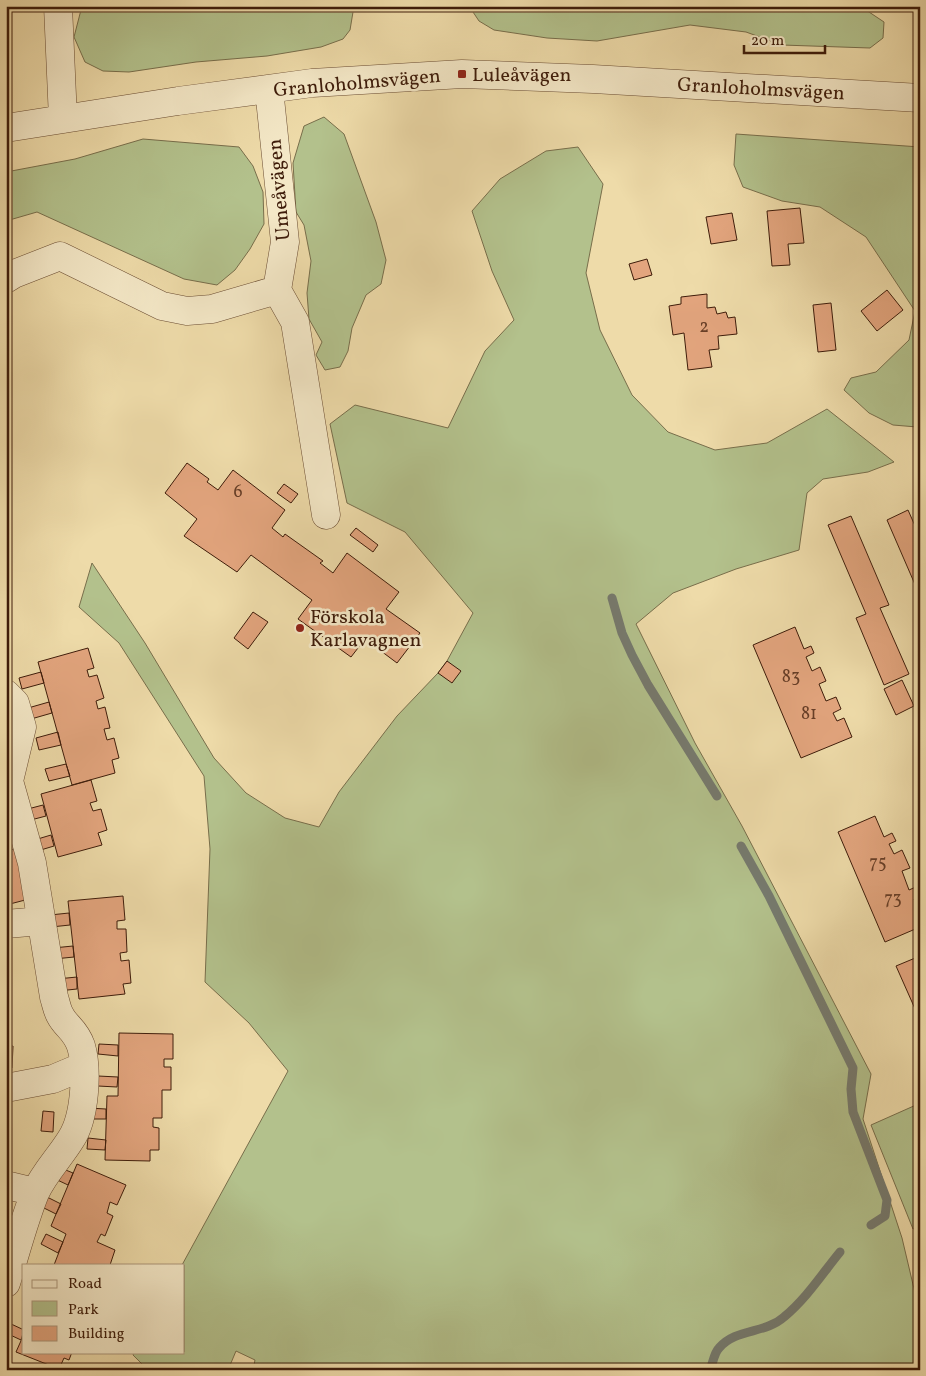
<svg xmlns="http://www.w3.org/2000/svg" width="926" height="1376" viewBox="0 0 926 1376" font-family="Vollkorn,serif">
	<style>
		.green { fill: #b3c18c; stroke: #786e4b }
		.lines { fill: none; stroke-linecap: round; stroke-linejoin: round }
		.stream { stroke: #767a6e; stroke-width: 9 }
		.building { fill: #e3a57e; stroke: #3e1c0a }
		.minor-casing { stroke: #6a4c32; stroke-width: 29 }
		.minor { stroke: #f4e8c7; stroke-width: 28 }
		.poi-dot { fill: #8f2418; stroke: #f4e8c7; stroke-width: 2 }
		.labels { text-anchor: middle; stroke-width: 5; stroke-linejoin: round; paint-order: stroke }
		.number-label { font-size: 18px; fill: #673e27 }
		.poi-label { font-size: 20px; fill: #3e1c0a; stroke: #f4e8c7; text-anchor: start }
		.street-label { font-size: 20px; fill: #3e1c0a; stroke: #f4e8c7 }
	</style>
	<rect width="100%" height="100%" fill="#eedba9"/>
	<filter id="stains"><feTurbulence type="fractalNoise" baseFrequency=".004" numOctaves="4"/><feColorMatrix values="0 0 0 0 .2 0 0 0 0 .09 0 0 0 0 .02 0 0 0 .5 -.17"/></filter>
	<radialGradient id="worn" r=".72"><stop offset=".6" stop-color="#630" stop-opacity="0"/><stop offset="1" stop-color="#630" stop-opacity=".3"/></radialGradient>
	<!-- green -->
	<path class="green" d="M82 6H350L353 12 350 30 343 39 321 47 267 56 196 62 129 72 103 71 85 62 74 37Z
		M469 6H814L831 11 847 7 863 8 884 22 883 38 870 48 782 45 746 32 690 25 597 41 547 38 494 30 479 21Z
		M324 117 344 134 376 222 386 260 381 284 366 295 352 328 348 351 340 367 325 370 316 355 322 342 309 319 307 293 311 261 304 225 296 212 293 163 304 126Z
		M736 134 920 147V424L917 427 893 425 869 413 844 390 851 378 876 372 909 340 915 311 866 237 820 207 782 201 743 187 734 165Z
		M143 139 239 147 253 166 263 192 264 224 250 249 235 270 217 285 184 279 37 212 6 221V172L75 159Z
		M578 147 603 184 586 273 600 330 632 395 668 432 715 450 767 443 827 409 894 462 868 472 823 479 807 493 799 550 736 569 673 593 636 624 695 743 742 826 871 1074 863 1119 902 1238 920 1314V1370H253L255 1360 236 1351 228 1370H148L133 1355 134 1352H184V1265H182L288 1071 249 1023 205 982 210 849 204 776 119 643 79 607 92 563 145 643 214 758 246 793 285 818 319 827 339 792 397 716 438 673 447 661 473 613 405 532 347 503 330 424 355 405 448 428 485 351 514 320 492 271 472 211 500 179 546 151Z
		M916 1105 920 1115V1226L913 1229 871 1125Z"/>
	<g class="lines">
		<!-- stream -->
		<path class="stream" d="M612 598 622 633 632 655 648 685 717 796
			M741 846 769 896 853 1068 851 1089 853 1112 887 1200 885 1216 871 1225
			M710 1370C713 1363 714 1353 719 1348 736 1328 765 1334 784 1317 806 1299 822 1274 840 1252"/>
	</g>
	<!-- building -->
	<path class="building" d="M800 208 804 243 788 244 790 265 772 266 767 211Z
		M732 213 737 240 711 244 706 217Z
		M647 259 652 275 634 280 629 264Z
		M887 290 903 310 877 331 861 311Z
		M707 294V308L715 307 717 314 726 312 728 318 735 317 737 334 718 336 719 349 709 350 712 367 688 370 684 333 673 335 669 306 681 304V297Z
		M831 303 836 350 818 352 813 305Z
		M187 463 209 479 207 482 218 490 233 470 285 510 272 528 283 537 285 534 323 561 320 563 333 573 347 553 399 592 386 609 420 633 397 663 365 639 351 657 298 619 312 600 251 555 237 572 184 536 197 519 165 493Z
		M284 484 298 494 291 503 277 493Z
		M908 510 920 537V596L887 520Z
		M851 516 889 605 880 608 909 674 884 685 856 618 866 614 828 525Z
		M356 528 378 545 373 552 350 535Z
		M253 612 268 622 248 649 234 638Z
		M795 627 804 649 811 646 814 653 806 657 812 671 820 667 826 681 819 684 826 701 836 697 841 709 833 713 837 721 844 718 852 737 801 758 753 645Z
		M88 648 94 668 87 670 89 677 97 675 104 698 96 701 98 709 105 707 110 728 104 729 107 740 114 738 119 758 112 760 115 773 72 785 38 662Z
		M447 661 461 671 452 683 438 673Z
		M41 672 44 683 22 689 19 678Z
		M902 680 914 706 896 715 884 689Z
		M49 702 52 713 31 719 28 708Z
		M58 732 61 745 39 750 36 738Z
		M66 764 70 776 49 781 45 769Z
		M91 780 97 801 90 803 93 811 101 809 107 830 98 833 102 845 58 857 41 794Z
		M43 805 46 816 27 821 24 810Z
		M875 816 884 837 892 833 896 841 889 844 894 854 902 850 910 868 902 871 909 890 918 886 920 889V897L914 899 918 910 920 909V927L885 942 838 832Z
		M51 835 54 846 34 852 31 841Z
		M14 849 29 899 6 905V851Z
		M123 896 125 920 117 921V929H126L127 952 120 953 121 961 129 960 131 983 123 984 125 994 79 999 68 901Z
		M69 913 70 925 51 927 50 915Z
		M73 946 74 957 54 959 53 948Z
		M920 956V1020L896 966Z
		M77 977V989L58 991 57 979Z
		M119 1033 173 1034V1059H164V1067H171V1090H162V1118H153V1127L159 1128V1150H150V1161L105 1160 107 1096H118Z
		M99 1044 118 1045V1056L98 1054Z
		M6 1046H13L12 1068H6Z
		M98 1076 118 1077 117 1087 98 1086Z
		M88 1108 106 1109V1119H88Z
		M43 1111 54 1112 53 1132 41 1131Z
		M88 1138 106 1140 105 1150 87 1149Z
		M77 1164 126 1185 117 1205 110 1202 107 1213 113 1216 105 1236 101 1234 97 1242 115 1250 110 1265H54L66 1234 51 1226Z
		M56 1166 73 1173 68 1185 51 1177Z
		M45 1196 61 1204 56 1214 40 1206Z
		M46 1234 63 1242 58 1253 41 1244Z
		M9 1323 24 1330 21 1340 6 1333Z
		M24 1334V1352H72L69 1360 64 1358 59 1369 16 1352Z"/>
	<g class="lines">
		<!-- minor casing -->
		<g class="minor-casing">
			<path id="minor" d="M58 6 63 119
				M269 89 285 242 277 290
				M6 128 178 101 312 83 462 74 593 79 920 98
				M6 279 14 274 60 256 162 306 187 311 212 309 277 290
				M277 290 295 322 326 515
				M6 694 15 703 22 727 9 781 32 863 54 997C56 1003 57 1010 60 1015 66 1027 75 1029 81 1046 88 1070 85 1118 71 1139 60 1157 44 1173 35 1193 24 1220 15 1255 6 1283
				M6 924 41 921
				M6 1088 53 1079 84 1066
				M6 1185 35 1192"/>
		</g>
		<!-- minor -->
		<use href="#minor" class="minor"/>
	</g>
	<!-- markers -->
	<g class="poi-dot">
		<rect x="457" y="69" width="10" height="10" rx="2.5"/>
		<circle cx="300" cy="628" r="5"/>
	</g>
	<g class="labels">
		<!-- number labels -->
		<g class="number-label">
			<text x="704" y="332">2</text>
			<text x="238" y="497">6</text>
			<text x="791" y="682">83</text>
			<text x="809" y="719">81</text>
			<text x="878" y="868">75</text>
			<text x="893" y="904">73</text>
		</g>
		<!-- poi labels -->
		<g class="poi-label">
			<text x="472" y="81">Luleåvägen</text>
			<text x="310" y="623">Förskola<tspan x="310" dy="23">Karlavagnen</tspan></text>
		</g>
		<!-- street labels -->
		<g class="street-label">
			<text transform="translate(357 82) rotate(-5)" y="7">Granloholmsvägen</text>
			<text transform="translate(761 88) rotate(3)" y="7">Granloholmsvägen</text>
			<text transform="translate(278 190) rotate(-95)" y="7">Umeåvägen</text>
		</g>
	</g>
	<!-- margin -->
	<rect width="926" height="1376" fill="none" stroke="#eedba9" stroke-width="25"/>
	<rect x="8" y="8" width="911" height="1361" fill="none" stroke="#3e1c0a" stroke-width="2.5"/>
	<rect x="12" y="12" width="901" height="1351" fill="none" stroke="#3e1c0a"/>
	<!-- legend -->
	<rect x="22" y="1264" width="162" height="90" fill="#f4e8c7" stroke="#ab967b"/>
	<rect x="32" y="1280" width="25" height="8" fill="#f4e8c7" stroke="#ab967b"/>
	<text x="68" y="1288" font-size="15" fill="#3e1c0a">Road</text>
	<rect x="32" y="1301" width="25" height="15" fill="#b3c18c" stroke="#ab967b"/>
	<text x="68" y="1314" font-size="15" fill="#3e1c0a">Park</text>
	<rect x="32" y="1326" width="25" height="15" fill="#e3a57e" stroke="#ab967b"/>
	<text x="68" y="1338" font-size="15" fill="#3e1c0a">Building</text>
	<!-- scale -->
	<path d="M744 45v8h81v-8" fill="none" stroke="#3e1c0a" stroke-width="2.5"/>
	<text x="751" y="45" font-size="15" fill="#3e1c0a" stroke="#f4e8c7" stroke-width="4" paint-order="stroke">20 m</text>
	<rect width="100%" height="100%" filter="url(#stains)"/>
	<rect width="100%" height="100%" fill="url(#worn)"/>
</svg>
